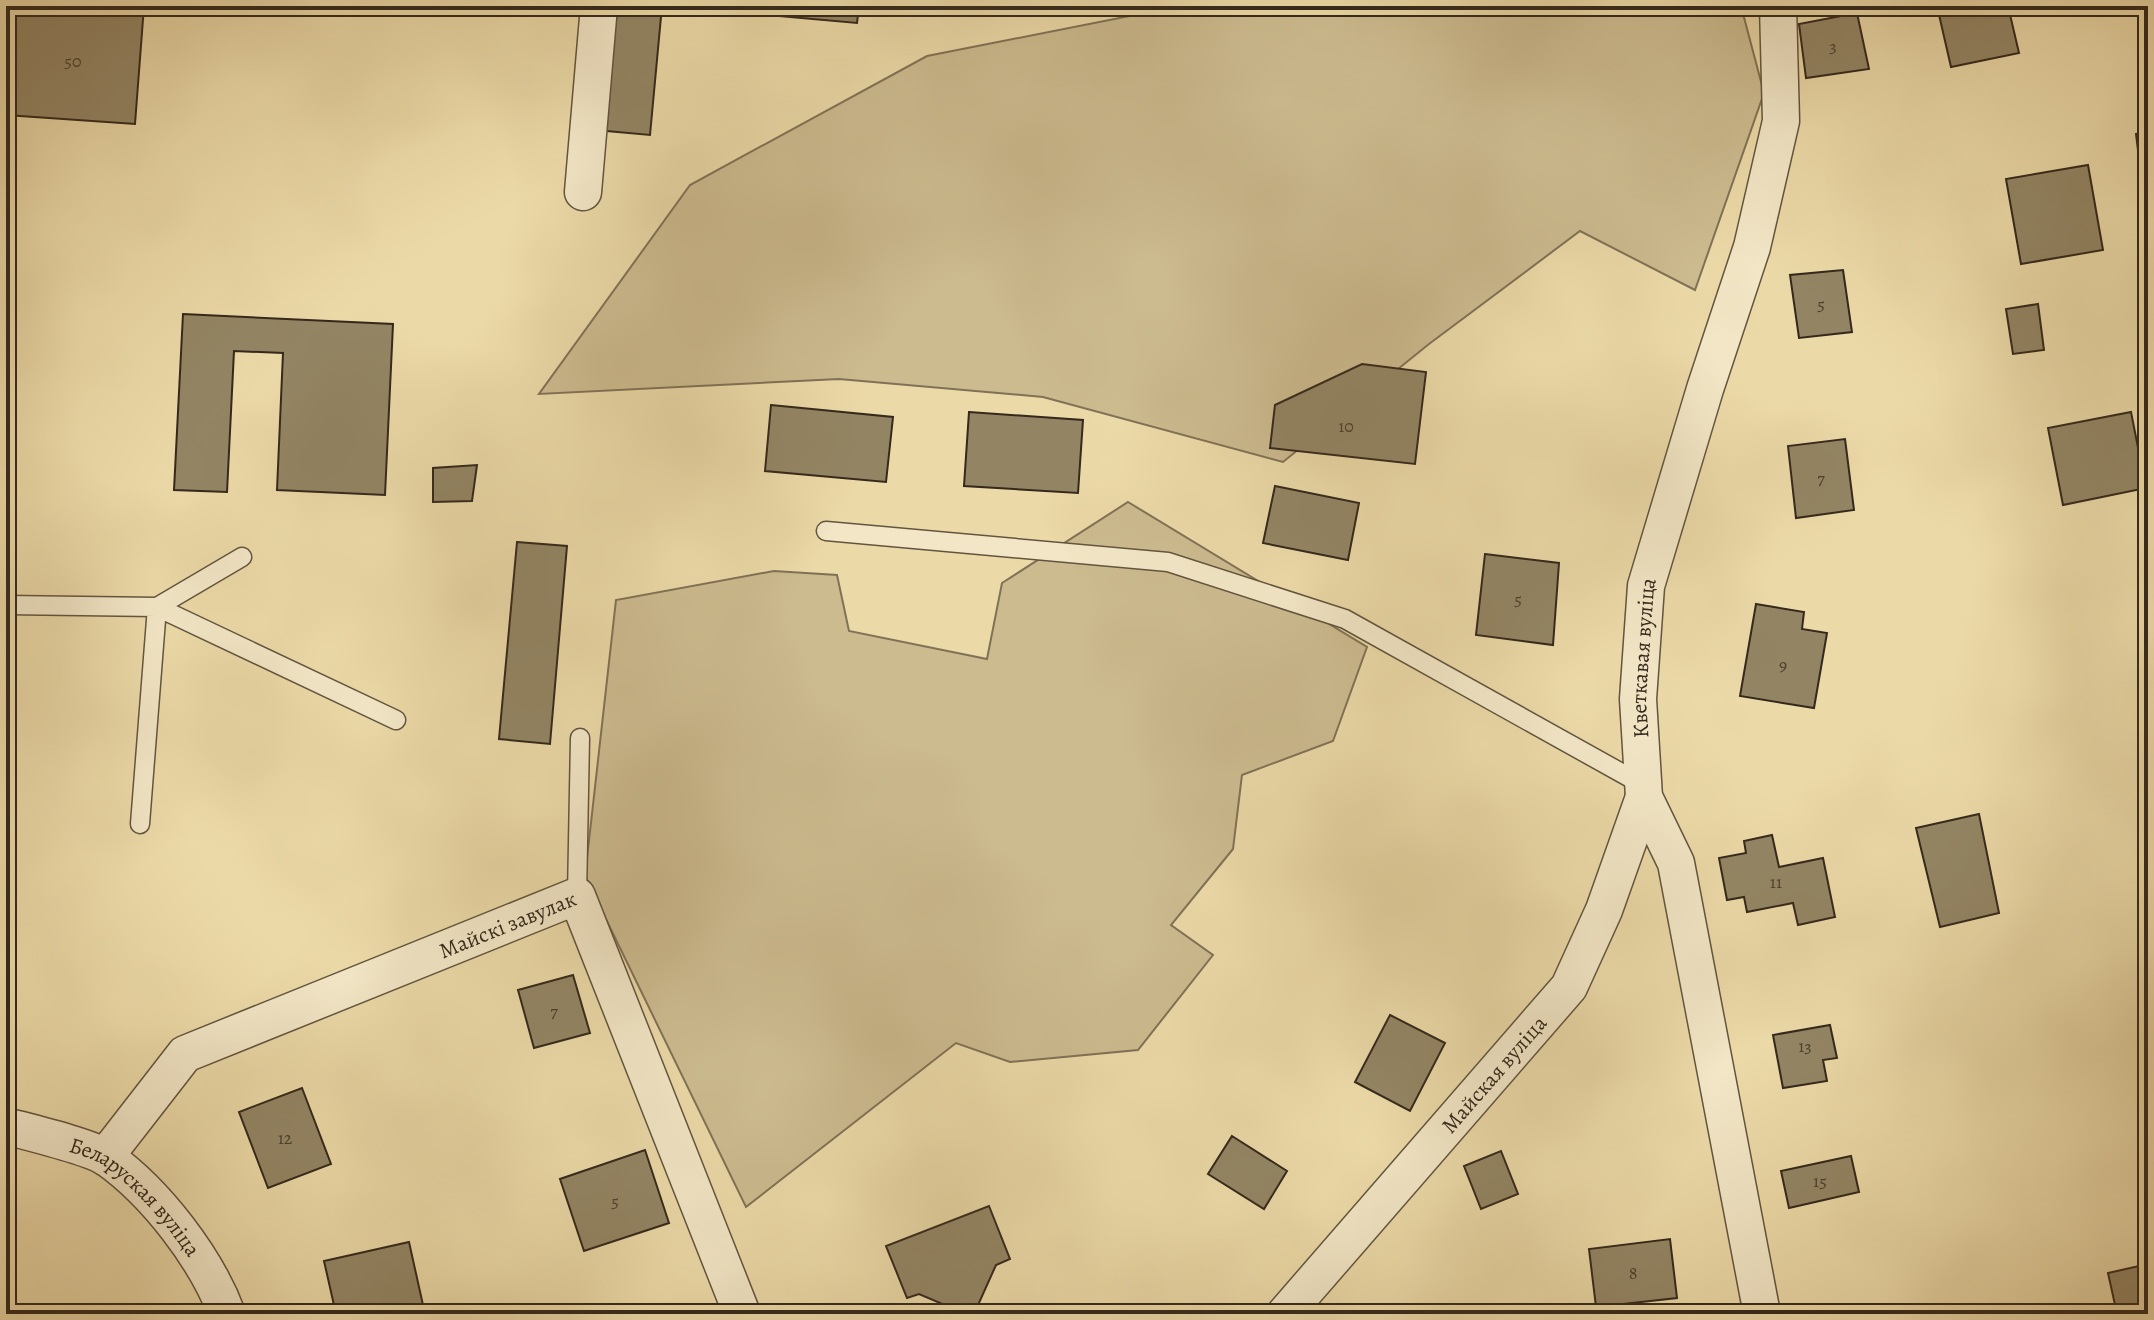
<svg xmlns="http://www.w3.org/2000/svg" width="2154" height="1320" viewBox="0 0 2154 1320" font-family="Alegreya,serif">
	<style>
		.green { fill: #ccbb8f; stroke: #807256; stroke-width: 2 }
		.building { fill: #938564; stroke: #34291c; stroke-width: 2 }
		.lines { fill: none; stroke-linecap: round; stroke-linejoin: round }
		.lane-casing { stroke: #62553f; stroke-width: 21 }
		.street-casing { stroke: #62553f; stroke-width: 39 }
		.lane { stroke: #f2e6c6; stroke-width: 18 }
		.street { stroke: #f2e6c6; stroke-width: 36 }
		.labels { text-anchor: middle; stroke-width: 8; stroke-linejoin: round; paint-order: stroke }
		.number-label { font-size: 18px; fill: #4c402e }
		.street-label { font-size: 22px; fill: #34291c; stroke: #f2e6c6 }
	</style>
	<rect width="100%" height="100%" fill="#ebd9a7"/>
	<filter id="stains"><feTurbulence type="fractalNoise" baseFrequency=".0025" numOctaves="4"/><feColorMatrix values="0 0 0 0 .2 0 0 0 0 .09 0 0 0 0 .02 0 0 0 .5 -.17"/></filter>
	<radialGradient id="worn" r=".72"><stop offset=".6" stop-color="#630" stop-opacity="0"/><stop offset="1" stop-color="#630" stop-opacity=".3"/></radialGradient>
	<!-- green -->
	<path class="green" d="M1180 6H1741L1764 93 1695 290 1580 231 1429 344 1283 462 1043 397 839 379 539 394 690 185 927 56Z
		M1128 502 1367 647 1333 741 1242 775 1233 849 1171 925 1213 955 1138 1050 1010 1062 956 1043 746 1207 585 876 616 600 774 571 837 575 849 631 987 659 1002 583Z"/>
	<!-- building -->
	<path class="building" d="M6 6H144L135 124 6 115Z
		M608 6H662L650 135 596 130Z
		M669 6H859L857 23Z
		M1937 6H2008L2019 53 1951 67Z
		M1857 13 1869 69 1806 78 1799 24Z
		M2148 133V190L2143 191 2136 134Z
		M2088 165 2103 250 2021 264 2006 179Z
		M1843 270 1852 332 1799 338 1790 275Z
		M2038 304 2044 350 2013 354 2006 309Z
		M183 314 393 324 385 495 277 490 283 353 234 351 227 492 174 490Z
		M1362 364 1426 372 1415 464 1270 448 1275 405Z
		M771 405 893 417 886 482 765 471Z
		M969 412 1083 420 1078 493 964 486Z
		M2131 412 2146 488 2063 505 2048 428Z
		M1845 439 1854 510 1796 518 1788 446Z
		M477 465 472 501 433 502V468Z
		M1275 486 1359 503 1348 560 1263 543Z
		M517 542 567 546 550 744 499 739Z
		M1485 554 1559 563 1553 645 1476 635Z
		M1756 604 1804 612 1802 629 1827 633 1814 708 1740 696Z
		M1979 814 1999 913 1940 927 1916 828Z
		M1772 835 1779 867 1823 858 1835 917 1798 925 1793 903 1747 912 1744 897 1727 900 1719 858 1746 853 1744 841Z
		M573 975 590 1033 534 1048 518 990Z
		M1390 1015 1445 1043 1410 1111 1355 1082Z
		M1830 1025 1837 1058 1823 1060 1827 1081 1783 1088 1773 1035Z
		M302 1088 331 1164 268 1188 239 1112Z
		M1232 1136 1287 1171 1264 1209 1208 1174Z
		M645 1150 669 1223 584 1251 560 1179Z
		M1501 1151 1518 1194 1481 1209 1464 1166Z
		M1851 1156 1859 1192 1789 1208 1781 1171Z
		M989 1206 1010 1259 996 1265 974 1314H966L919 1294 907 1298 886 1246Z
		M1670 1239 1677 1298 1596 1307 1589 1249Z
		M409 1242 425 1314H336L324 1261Z
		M2148 1264V1314H2117L2108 1273Z"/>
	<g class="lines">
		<!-- lane casing -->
		<g class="lane-casing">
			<path id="lane" d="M826 531 1168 562 1345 619 1643 785
				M6 605 157 607 396 720
				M140 824 157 607 242 557
				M577 896 580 738"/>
		</g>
		<!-- street casing -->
		<g class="street-casing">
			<g id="street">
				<path d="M583 192 599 6"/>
				<path id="s1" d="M6 1126C28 1132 91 1147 107 1158 156 1193 206 1258 227 1314"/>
				<path id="s2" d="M105 1157 185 1054 577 896 742 1314"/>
				<path id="s3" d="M1285 1314 1569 987 1604 910 1644 797"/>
				<path id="s4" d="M1762 1314 1676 863 1644 797 1638 699 1646 586 1705 389 1752 247 1781 121 1778 6"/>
			</g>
		</g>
		<!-- lane -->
		<use href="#lane" class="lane"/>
		<!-- street -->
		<use href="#street" class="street"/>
	</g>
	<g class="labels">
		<!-- number labels -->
		<g class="number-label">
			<text x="1833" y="52">3</text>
			<text x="73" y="67">50</text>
			<text x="1821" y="310">5</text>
			<text x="1346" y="432">10</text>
			<text x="1821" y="484">7</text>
			<text x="1518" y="605">5</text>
			<text x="1783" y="671">9</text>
			<text x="1776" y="888">11</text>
			<text x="554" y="1017">7</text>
			<text x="1805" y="1052">13</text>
			<text x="285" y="1144">12</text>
			<text x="1820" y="1187">15</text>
			<text x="615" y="1207">5</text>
			<text x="1633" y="1279">8</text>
		</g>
		<!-- street labels -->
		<g class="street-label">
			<text dy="8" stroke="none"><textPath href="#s4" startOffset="672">Кветкавая вуліца</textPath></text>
			<text dy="8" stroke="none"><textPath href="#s2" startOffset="478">Майскі завулак</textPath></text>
			<text dy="8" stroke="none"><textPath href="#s3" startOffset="318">Майская вуліца</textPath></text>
			<text dy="8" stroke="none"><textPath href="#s1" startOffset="152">Беларуская вуліца</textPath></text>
		</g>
	</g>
	<!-- margin -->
	<rect width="2154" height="1320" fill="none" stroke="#ebd9a7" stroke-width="32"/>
	<rect x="8" y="8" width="2138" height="1304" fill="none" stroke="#34291c" stroke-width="4"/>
	<rect x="16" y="16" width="2122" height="1288" fill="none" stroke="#34291c" stroke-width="2"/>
	<rect width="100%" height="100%" filter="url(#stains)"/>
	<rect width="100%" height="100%" fill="url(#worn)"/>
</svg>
